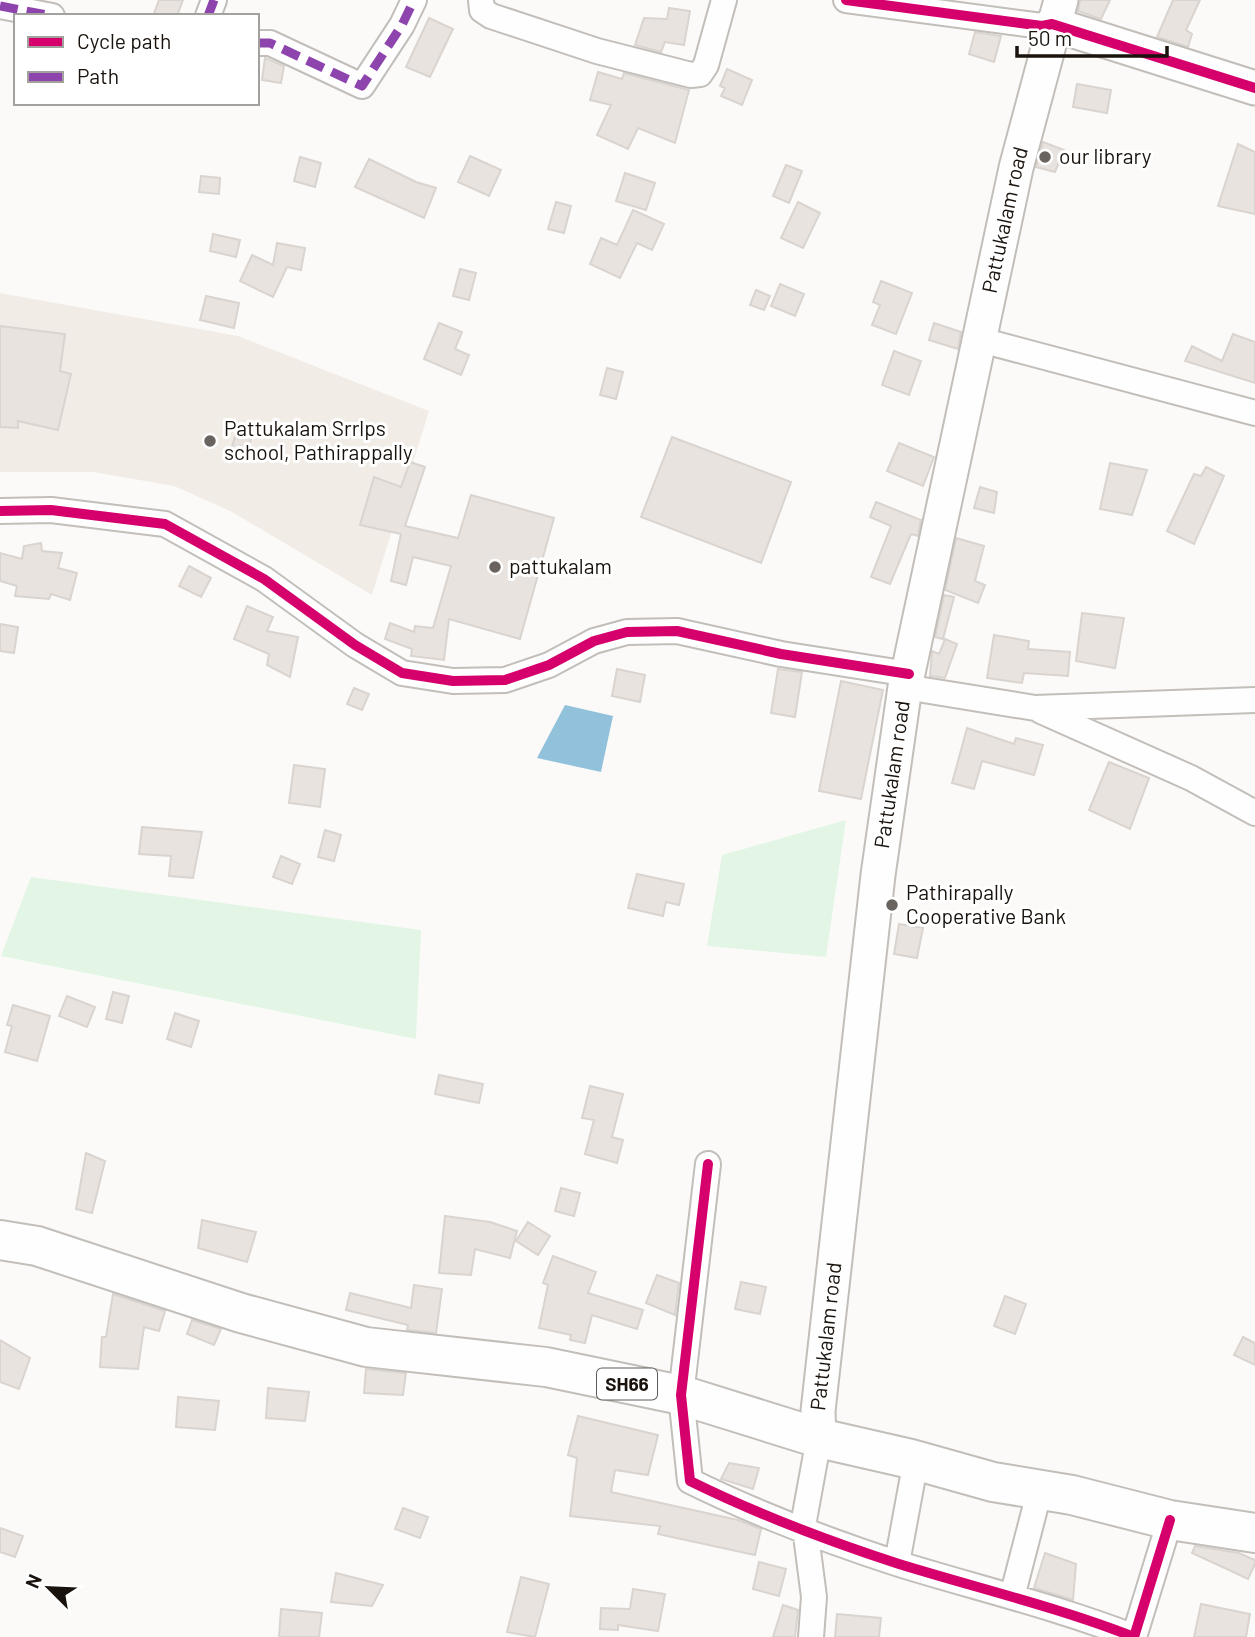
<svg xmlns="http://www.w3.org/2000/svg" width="1255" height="1637" viewBox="0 0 1255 1637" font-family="Barlow,sans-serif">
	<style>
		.built { fill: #f2ece6 }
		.green { fill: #e3f6e6 }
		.water { fill: #91c1db }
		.building { fill: #e8e3df; stroke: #d9d4d0; stroke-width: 2 }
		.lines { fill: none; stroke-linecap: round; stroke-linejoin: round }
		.street-casing { stroke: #c2beb9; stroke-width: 28 }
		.secondary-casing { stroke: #c2beb9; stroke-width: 37 }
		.primary-casing { stroke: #c2beb9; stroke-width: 42 }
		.street { stroke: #fffefe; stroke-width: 24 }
		.secondary { stroke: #fffefe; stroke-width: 33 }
		.primary { stroke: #fffefe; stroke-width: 38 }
		.quiet { stroke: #8e44ad; stroke-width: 9; stroke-dasharray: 18 9; stroke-linecap: butt }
		.cycleway-casing { stroke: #fff; stroke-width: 15 }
		.cycleway { stroke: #d6006c; stroke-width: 10 }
		.poi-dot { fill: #69645f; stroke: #fff; stroke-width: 2.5 }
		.labels { text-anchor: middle; stroke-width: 6; stroke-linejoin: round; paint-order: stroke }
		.shield { fill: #fff; stroke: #5f5a56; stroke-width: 2 }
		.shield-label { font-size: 19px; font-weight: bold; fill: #1a130d }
		.poi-label { font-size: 21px; fill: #1a130d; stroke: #fff; text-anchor: start }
		.street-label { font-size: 21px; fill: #1a130d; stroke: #fff }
	</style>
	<rect width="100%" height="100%" fill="#fcfaf8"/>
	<!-- built -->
	<path class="built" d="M0 293 238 336 429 411 372 595 232 512 174 486 93 472H0Z"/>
	<!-- green -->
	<path class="green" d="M846 820 826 957 707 946 722 855Z
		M31 877 421 930 416 1039 1 956Z"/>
	<!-- water -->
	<path class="water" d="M565 705 613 716 601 772 537 758Z"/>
	<!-- building -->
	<path class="building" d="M159 0H183L177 16H153Z
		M1080 0H1110L1101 19 1078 11Z
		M1173 0H1200L1186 30 1192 34 1188 47 1157 37Z
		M669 8 690 11 684 45 665 42 661 52 635 45 644 18 667 19Z
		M429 18 453 29 430 77 406 67Z
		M975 32 1001 36 994 62 969 54Z
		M265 58 284 66 281 83 262 80Z
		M727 69 752 80 742 105 721 96 725 88 720 86Z
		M598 72 622 79 624 73 689 90 675 143 638 128 628 149 597 135 611 105 590 100Z
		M1077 84 1111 90 1107 113 1073 107Z
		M1043 142 1064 150 1055 172 1036 167Z
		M1238 144 1255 152V214L1218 206Z
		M470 156 501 170 489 196 458 182Z
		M300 157 321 163 315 187 294 181Z
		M369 159 416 182 436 188 424 218 355 187Z
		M786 165 802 171 789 203 773 196Z
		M625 173 655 183 646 210 616 201Z
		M201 176 220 178 219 194 199 192Z
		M556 202 571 206 564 233 548 229Z
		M798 202 820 213 803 248 781 238Z
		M633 210 664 224 652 250 637 243 620 278 590 264 601 238 617 245Z
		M213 234 240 240 236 257 210 251Z
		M277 243 305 248 301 270 287 267 273 297 240 281 252 255 273 265Z
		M460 269 476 273 469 300 453 296Z
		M881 281 912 293 896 334 872 325 880 305 873 302Z
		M780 284 804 294 795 316 771 306Z
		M756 290 770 296 764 310 750 305Z
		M206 296 239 303 234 328 200 320Z
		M439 323 462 332 455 349 469 355 461 375 424 359Z
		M934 323 961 332 958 349 929 340Z
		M0 326 65 334 60 371 71 374 58 430 18 421V428L0 427Z
		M1233 334 1255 342V383L1185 361 1192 346 1222 361Z
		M894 351 921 361 909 395 882 385Z
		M607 368 623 372 616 399 600 395Z
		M239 423 254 427 247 454 231 450Z
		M672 437 791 482 761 563 641 517Z
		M899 443 934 457 923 486 887 471Z
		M410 462 425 467 405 526 458 538 471 495 554 518 520 639 449 619 444 660 411 656 412 649 385 639 390 623 414 632 415 626 433 628 451 566 413 557 406 585 391 581 401 534 360 525 374 477 401 487Z
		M1110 463 1147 470 1132 515 1100 509Z
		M1206 467 1224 476 1194 544 1167 531 1194 474 1201 476Z
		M980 487 997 492 994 513 974 508Z
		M876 502 921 520 918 536 911 534 890 584 871 577 891 526 870 517Z
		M956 538 984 546 975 581 985 585 978 603 945 590Z
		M41 543 42 551 62 553 58 568 77 573 70 600 51 594 49 599 15 596 17 586 0 581V553L22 559 24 546Z
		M189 566 211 578 201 597 179 586Z
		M944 595 954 597 943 639 935 637Z
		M247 606 273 617 267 631 298 637 290 677 267 665 269 654 234 639Z
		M1082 613 1124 618 1115 668 1076 661Z
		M0 624 18 627 14 653 0 651Z
		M994 635 1029 641 1028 649 1070 652 1068 676 1024 673 1022 683 987 678Z
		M945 639 957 644 945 678 930 676 932 651 939 654Z
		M617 669 645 675 640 702 612 696Z
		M778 669 802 672 795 717 771 713Z
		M841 681 883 690 861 799 819 791Z
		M354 688 369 694 362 710 347 704Z
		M967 728 1014 744 1016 738 1043 745 1034 775 982 761 974 789 952 783Z
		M1109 762 1149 778 1130 829 1089 810Z
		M294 765 325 769 320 807 289 803Z
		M142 827 202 832 193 878 169 876 171 856 139 854Z
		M325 830 341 835 334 861 318 857Z
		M281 856 300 864 292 884 273 877Z
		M637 874 684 884 679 905 666 902 663 916 628 908Z
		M899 924 923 928 917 958 894 954Z
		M113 992 129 996 122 1023 106 1019Z
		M67 996 95 1007 87 1027 59 1016Z
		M13 1005 50 1016 37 1061 5 1052 12 1026 7 1025Z
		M175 1013 199 1021 191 1047 167 1039Z
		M439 1075 483 1084 479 1103 435 1094Z
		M590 1086 623 1094 612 1137 623 1140 617 1163 585 1154 594 1120 582 1118Z
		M86 1153 105 1161 92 1213 76 1209Z
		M561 1188 580 1193 574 1216 555 1211Z
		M445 1216 490 1222 517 1231 510 1258 475 1249 471 1275 439 1273Z
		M202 1220 256 1232 247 1262 198 1248Z
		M528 1222 550 1236 538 1255 516 1241Z
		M553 1256 596 1272 588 1293 643 1310 637 1329 592 1315 585 1343 570 1340 571 1335 539 1328 548 1285 543 1283Z
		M657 1275 679 1283 675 1315 646 1303Z
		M741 1282 766 1287 760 1314 735 1309Z
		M414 1285 442 1289 436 1333 407 1330 408 1325 346 1310 350 1293 411 1308Z
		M113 1294 165 1311 159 1331 144 1327 138 1369 100 1367 102 1337H106Z
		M1005 1296 1026 1304 1015 1334 994 1326Z
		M192 1320 221 1329 214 1345 187 1334Z
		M1243 1337 1255 1343V1365L1234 1355Z
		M0 1340 30 1358 19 1389 0 1382Z
		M366 1369 406 1373 403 1395 364 1393Z
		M268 1388 309 1392 305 1421 266 1418Z
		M178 1397 219 1401 215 1430 176 1427Z
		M578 1416 658 1435 648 1475 615 1470 611 1492 738 1520 761 1529 755 1555 658 1534 660 1526 570 1516 577 1458 568 1455Z
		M729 1463 759 1468 753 1489 721 1479Z
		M403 1508 428 1517 420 1538 395 1529Z
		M0 1528 23 1536 15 1557 0 1552Z
		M1195 1546 1239 1553 1255 1560V1564L1248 1579 1192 1553Z
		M1045 1553 1076 1564 1073 1600 1034 1588Z
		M759 1562 786 1569 779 1596 753 1589Z
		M336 1573 383 1585 372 1606 331 1602Z
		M521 1577 549 1584 535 1637 507 1632Z
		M633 1589 665 1594 658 1631 618 1625V1630L600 1629 601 1608 630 1609Z
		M1201 1604 1250 1614 1246 1637H1194Z
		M783 1605 798 1610 795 1637H773Z
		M281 1609 322 1613 319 1637H279Z
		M837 1614 881 1618 879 1637H835Z"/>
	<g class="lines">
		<!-- street casing -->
		<g class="street-casing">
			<path id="street" d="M481 0 482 10 491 16 597 51 691 75 700 74 706 65 724 0
				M846 0 1042 26 1052 24
				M0 6 52 16
				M208 16 214 0
				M257 43H270L362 86 402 25 414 0
				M977 339 1255 413
				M0 511 51 510 165 524 264 579 355 645 402 673 453 681 505 680 549 665 594 641 627 632 677 631 781 654 909 674
				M905 687 1035 708 1255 700
				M1041 711 1191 778 1255 813
				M708 1164 681 1395 690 1481C757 1514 828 1541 899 1564 977 1588 1057 1607 1134 1637L1170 1520
				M897 1563 916 1460
				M1012 1597 1040 1489
				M811 1637 814 1597 804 1520 819 1438"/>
		</g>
		<!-- secondary casing -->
		<g class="secondary-casing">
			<g id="secondary">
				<path d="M1052 24 1255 88"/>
				<path id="s1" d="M819 1438 818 1411 878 875 905 687 1016 168 1061 0"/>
			</g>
		</g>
		<!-- primary casing -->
		<g class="primary-casing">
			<path id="primary" d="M0 1240 37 1246 241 1313 366 1347 546 1367 681 1395 819 1438 911 1459 993 1482 1072 1495 1170 1520 1255 1533"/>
		</g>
		<!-- street -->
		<use href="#street" class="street"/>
		<!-- secondary -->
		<use href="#secondary" class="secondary"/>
		<!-- primary -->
		<use href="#primary" class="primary"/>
		<!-- quiet -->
		<path class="quiet" d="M0 6 52 16
			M208 16 214 0
			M257 43H270L362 86 402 25 414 0"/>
		<!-- cycleway casing -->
		<g class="cycleway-casing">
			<path id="cycleway" d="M846 0 1042 26 1052 24 1255 88
				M0 511 51 510 165 524 264 579 355 645 402 673 453 681 505 680 549 665 594 641 627 632 677 631 781 654 909 674
				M708 1164 681 1395 690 1481C757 1514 828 1541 899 1564 977 1588 1057 1607 1134 1637L1170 1520"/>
		</g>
		<!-- cycleway -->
		<use href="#cycleway" class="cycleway"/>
	</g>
	<!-- markers -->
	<g class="poi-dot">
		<circle cx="1045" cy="157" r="7"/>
		<circle cx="210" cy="441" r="7"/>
		<circle cx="495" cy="567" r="7"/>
		<circle cx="892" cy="905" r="7"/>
	</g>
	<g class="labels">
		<!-- shield labels -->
		<rect class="shield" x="597" y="1368.5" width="60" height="31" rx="5"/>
		<g class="shield-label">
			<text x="627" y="1391">SH66</text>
		</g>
		<!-- poi labels -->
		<g class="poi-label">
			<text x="1059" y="164">our library</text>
			<text x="224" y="436">Pattukalam Srrlps<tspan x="224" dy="24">school, Pathirappally</tspan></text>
			<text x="509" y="574">pattukalam</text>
			<text x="906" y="900">Pathirapally<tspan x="906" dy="24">Cooperative Bank</tspan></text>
		</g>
		<!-- street labels -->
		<g class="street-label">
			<text dy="7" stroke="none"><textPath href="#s1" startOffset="1234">Pattukalam road</textPath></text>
			<text dy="7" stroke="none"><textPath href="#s1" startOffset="668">Pattukalam road</textPath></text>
			<text dy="7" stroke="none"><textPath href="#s1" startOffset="102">Pattukalam road</textPath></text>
		</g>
	</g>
	<!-- legend -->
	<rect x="14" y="14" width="245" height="91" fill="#ffffff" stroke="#a3a19e" stroke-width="2"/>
	<rect x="28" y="37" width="35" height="10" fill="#d6006c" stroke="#a3a19e" stroke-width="2"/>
	<text x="77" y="49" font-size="21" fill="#1a130d">Cycle path</text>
	<rect x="28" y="72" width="35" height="10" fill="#8e44ad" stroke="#a3a19e" stroke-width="2"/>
	<text x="77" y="84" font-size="21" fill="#1a130d">Path</text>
	<!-- north arrow -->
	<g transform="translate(49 1588) rotate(294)" stroke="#ffffff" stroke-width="5" paint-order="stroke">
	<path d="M0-5L12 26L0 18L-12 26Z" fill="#1a130d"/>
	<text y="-10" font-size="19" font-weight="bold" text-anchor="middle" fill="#1a130d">N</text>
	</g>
	<!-- scale -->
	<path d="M1017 46v10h150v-10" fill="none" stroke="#1a130d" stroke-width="3.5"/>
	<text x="1028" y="46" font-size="21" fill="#1a130d" stroke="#ffffff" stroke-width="5" paint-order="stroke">50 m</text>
</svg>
